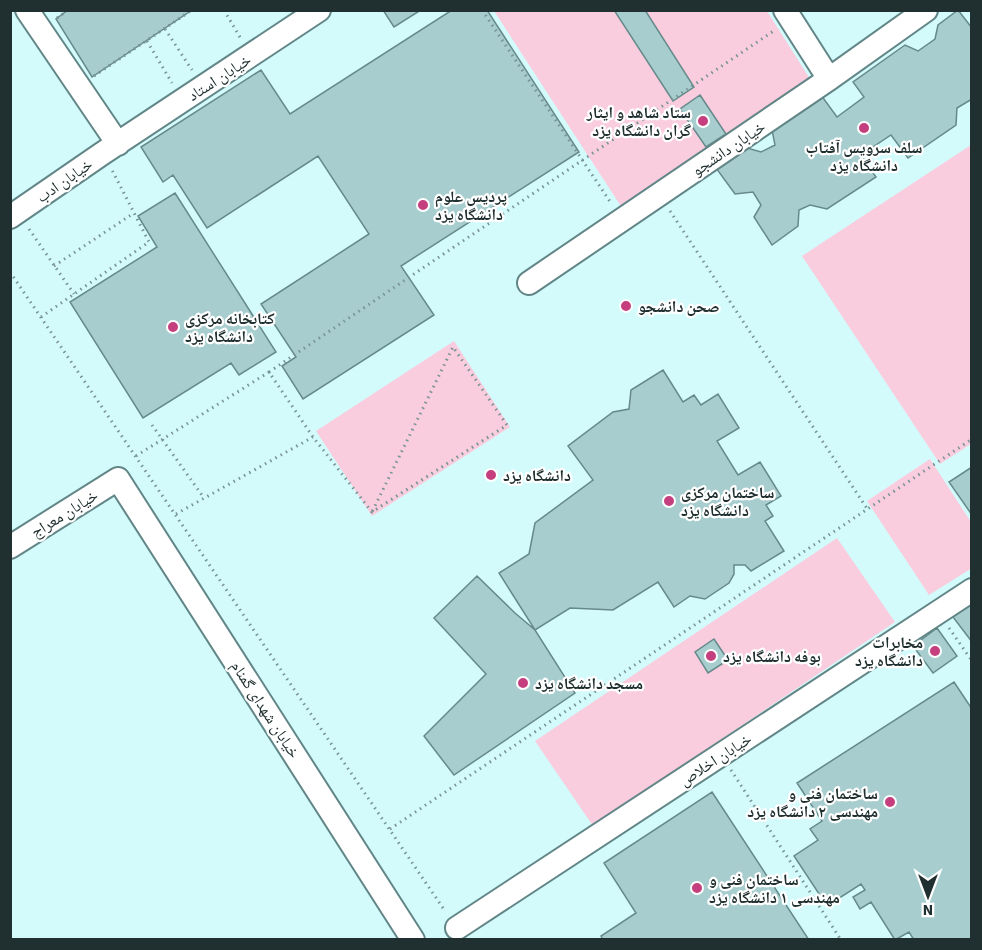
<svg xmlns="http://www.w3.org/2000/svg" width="982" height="950" viewBox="0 0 982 950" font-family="'Source Sans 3','Noto Naskh Arabic',sans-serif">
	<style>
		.green { fill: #f9cddd }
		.building { fill: #a7cdce; stroke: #668a8b; stroke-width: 1.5 }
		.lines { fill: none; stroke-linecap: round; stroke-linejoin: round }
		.minor-casing { stroke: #628687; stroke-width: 26 }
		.path { stroke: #789394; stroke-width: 3; stroke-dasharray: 1.5 4.5; stroke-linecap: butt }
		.minor { stroke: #fff; stroke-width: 22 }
		.poi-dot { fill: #c53f7f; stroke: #fff; stroke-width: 2 }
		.labels { text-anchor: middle; stroke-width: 4.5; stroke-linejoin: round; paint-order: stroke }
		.street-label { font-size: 16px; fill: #202f2f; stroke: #fff }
		.poi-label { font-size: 16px; font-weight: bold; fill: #202f2f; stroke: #fff; text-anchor: start }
	</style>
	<rect width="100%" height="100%" fill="#d4fbfc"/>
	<!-- green -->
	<path class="green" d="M494 11H767L812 82 624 211Z
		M971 145V444L940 464 802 256Z
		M454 341 510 427 372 516 316 431Z
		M930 459 971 522 972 568 929 595 867 501Z
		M837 538 895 622 593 826 535 741Z"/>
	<!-- building -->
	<path class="building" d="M68 10H192L92 77 56 19Z
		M383 10H421L394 27Z
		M452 10H487L579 152 401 266 434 315 303 399 282 366 296 357 261 304 369 234 318 156 207 228 173 175 163 182 141 147 261 70 290 114Z
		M614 10H645L694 87 673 101Z
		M958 10 972 28V99L957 108 956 125 908 158 891 135 861 155 876 177 827 209 810 205 799 210 798 226 772 245 754 217 761 205 753 192 735 194 716 168 744 147 761 152 775 145 772 130 821 95 837 117 864 97 853 82 905 45 918 51 935 39 938 25Z
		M700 95 726 134 706 147 680 109Z
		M175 193 276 352 239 375 231 363 143 418 70 302 157 247 138 216Z
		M663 370 683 402 694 395 701 405 718 394 739 428 717 441 738 475 760 462 781 496 766 505 773 516 765 521 784 551 751 571 745 565H734V574L729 583 705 599 690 596 674 607 658 582 613 610 570 608 535 630 499 573 529 554 535 523 593 480 568 446 613 412 629 409 631 390Z
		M972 467V515L949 482Z
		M477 576 515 613 535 630 575 693 454 775 424 736 486 674 434 618Z
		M972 604V642L953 617Z
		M937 628 957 656 933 673 913 646Z
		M714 639 728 660 708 673 695 652Z
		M954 682 972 709V940H914L909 932 895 940 871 902 860 909 853 897 865 890 861 884 827 906 794 856 818 840 810 829 822 821 797 783Z
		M712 792 809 940H603L601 936 636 913 604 863Z"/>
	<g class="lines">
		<!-- minor casing -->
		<g class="minor-casing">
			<path id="minor" d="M27 10 118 144
				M785 10 829 79
				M10 217 103 153 319 10
				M529 283 829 79 926 10
				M10 547 118 479 413 940
				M457 928 972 590"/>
		</g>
		<!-- path -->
		<path class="path" d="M224 10 241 39
			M482 10 611 203
			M57 18 68 10
			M165 29 192 70
			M147 41 172 83
			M94 76 192 10
			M670 211 868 510
			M29 229 74 294
			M54 266 134 213
			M10 272 445 911
			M41 317 149 242 112 170
			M269 372 775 30
			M152 425 204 498
			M136 456 269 372 313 437 372 512 507 425 453 347 372 512
			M176 514 313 437
			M949 628 972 661
			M731 770 841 940
			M390 829 972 439"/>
		<!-- minor -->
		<use href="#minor" class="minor"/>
	</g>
	<!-- markers -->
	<g class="poi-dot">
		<circle cx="703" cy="121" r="6"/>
		<circle cx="864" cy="128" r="6"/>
		<circle cx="423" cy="205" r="6"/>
		<circle cx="626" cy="306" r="6"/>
		<circle cx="173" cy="327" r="6"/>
		<circle cx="491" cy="475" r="6"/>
		<circle cx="669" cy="501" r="6"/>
		<circle cx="935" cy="651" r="6"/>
		<circle cx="711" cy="656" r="6"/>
		<circle cx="523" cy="683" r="6"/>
		<circle cx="890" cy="802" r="6"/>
		<circle cx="697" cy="888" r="6"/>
	</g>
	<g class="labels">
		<!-- street labels -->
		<g class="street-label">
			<text transform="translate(219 77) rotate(-33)" y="6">خیابان استاد</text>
			<text transform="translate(728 148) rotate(-34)" y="6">خیابان دانشجو</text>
			<text transform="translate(64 180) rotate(-35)" y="6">خیابان ادب</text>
			<text transform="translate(64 513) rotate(-32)" y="6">خیابان معراج</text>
			<text transform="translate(266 709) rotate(57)" y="6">خیابان شهدای گمنام</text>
			<text transform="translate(715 759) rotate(-33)" y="6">خیابان اخلاص</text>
		</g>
		<!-- poi labels -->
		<g class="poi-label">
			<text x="691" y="118" text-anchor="end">ستاد شاهد و ایثار<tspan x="691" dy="18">گران دانشگاه یزد</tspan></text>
			<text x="864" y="153" text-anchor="middle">سلف سرویس آفتاب<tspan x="864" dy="18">دانشگاه یزد</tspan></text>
			<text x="435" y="202">پردیس علوم<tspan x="435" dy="18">دانشگاه یزد</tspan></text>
			<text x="638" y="312">صحن دانشجو</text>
			<text x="185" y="324">کتابخانه مرکزی<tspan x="185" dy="18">دانشگاه یزد</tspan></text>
			<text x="503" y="481">دانشگاه یزد</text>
			<text x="681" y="498">ساختمان مرکزی<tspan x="681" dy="18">دانشگاه یزد</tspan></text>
			<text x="923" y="648" text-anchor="end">مخابرات<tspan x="923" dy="18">دانشگاه یزد</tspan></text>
			<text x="723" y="662">بوفه دانشگاه یزد</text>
			<text x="535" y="689">مسجد دانشگاه یزد</text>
			<text x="878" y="799" text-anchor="end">ساختمان فنی و<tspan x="878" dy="18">مهندسی ۲ دانشگاه یزد</tspan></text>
			<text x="709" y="885">ساختمان فنی و<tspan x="709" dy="18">مهندسی ۱ دانشگاه یزد</tspan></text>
		</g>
	</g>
	<!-- border -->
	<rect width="982" height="950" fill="none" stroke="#202f2f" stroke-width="24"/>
	<!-- north arrow -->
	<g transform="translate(928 896) rotate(180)" stroke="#ffffff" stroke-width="4.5" paint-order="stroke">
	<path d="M0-4.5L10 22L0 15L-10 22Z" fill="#202f2f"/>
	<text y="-9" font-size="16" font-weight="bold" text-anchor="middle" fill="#202f2f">N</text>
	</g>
</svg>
